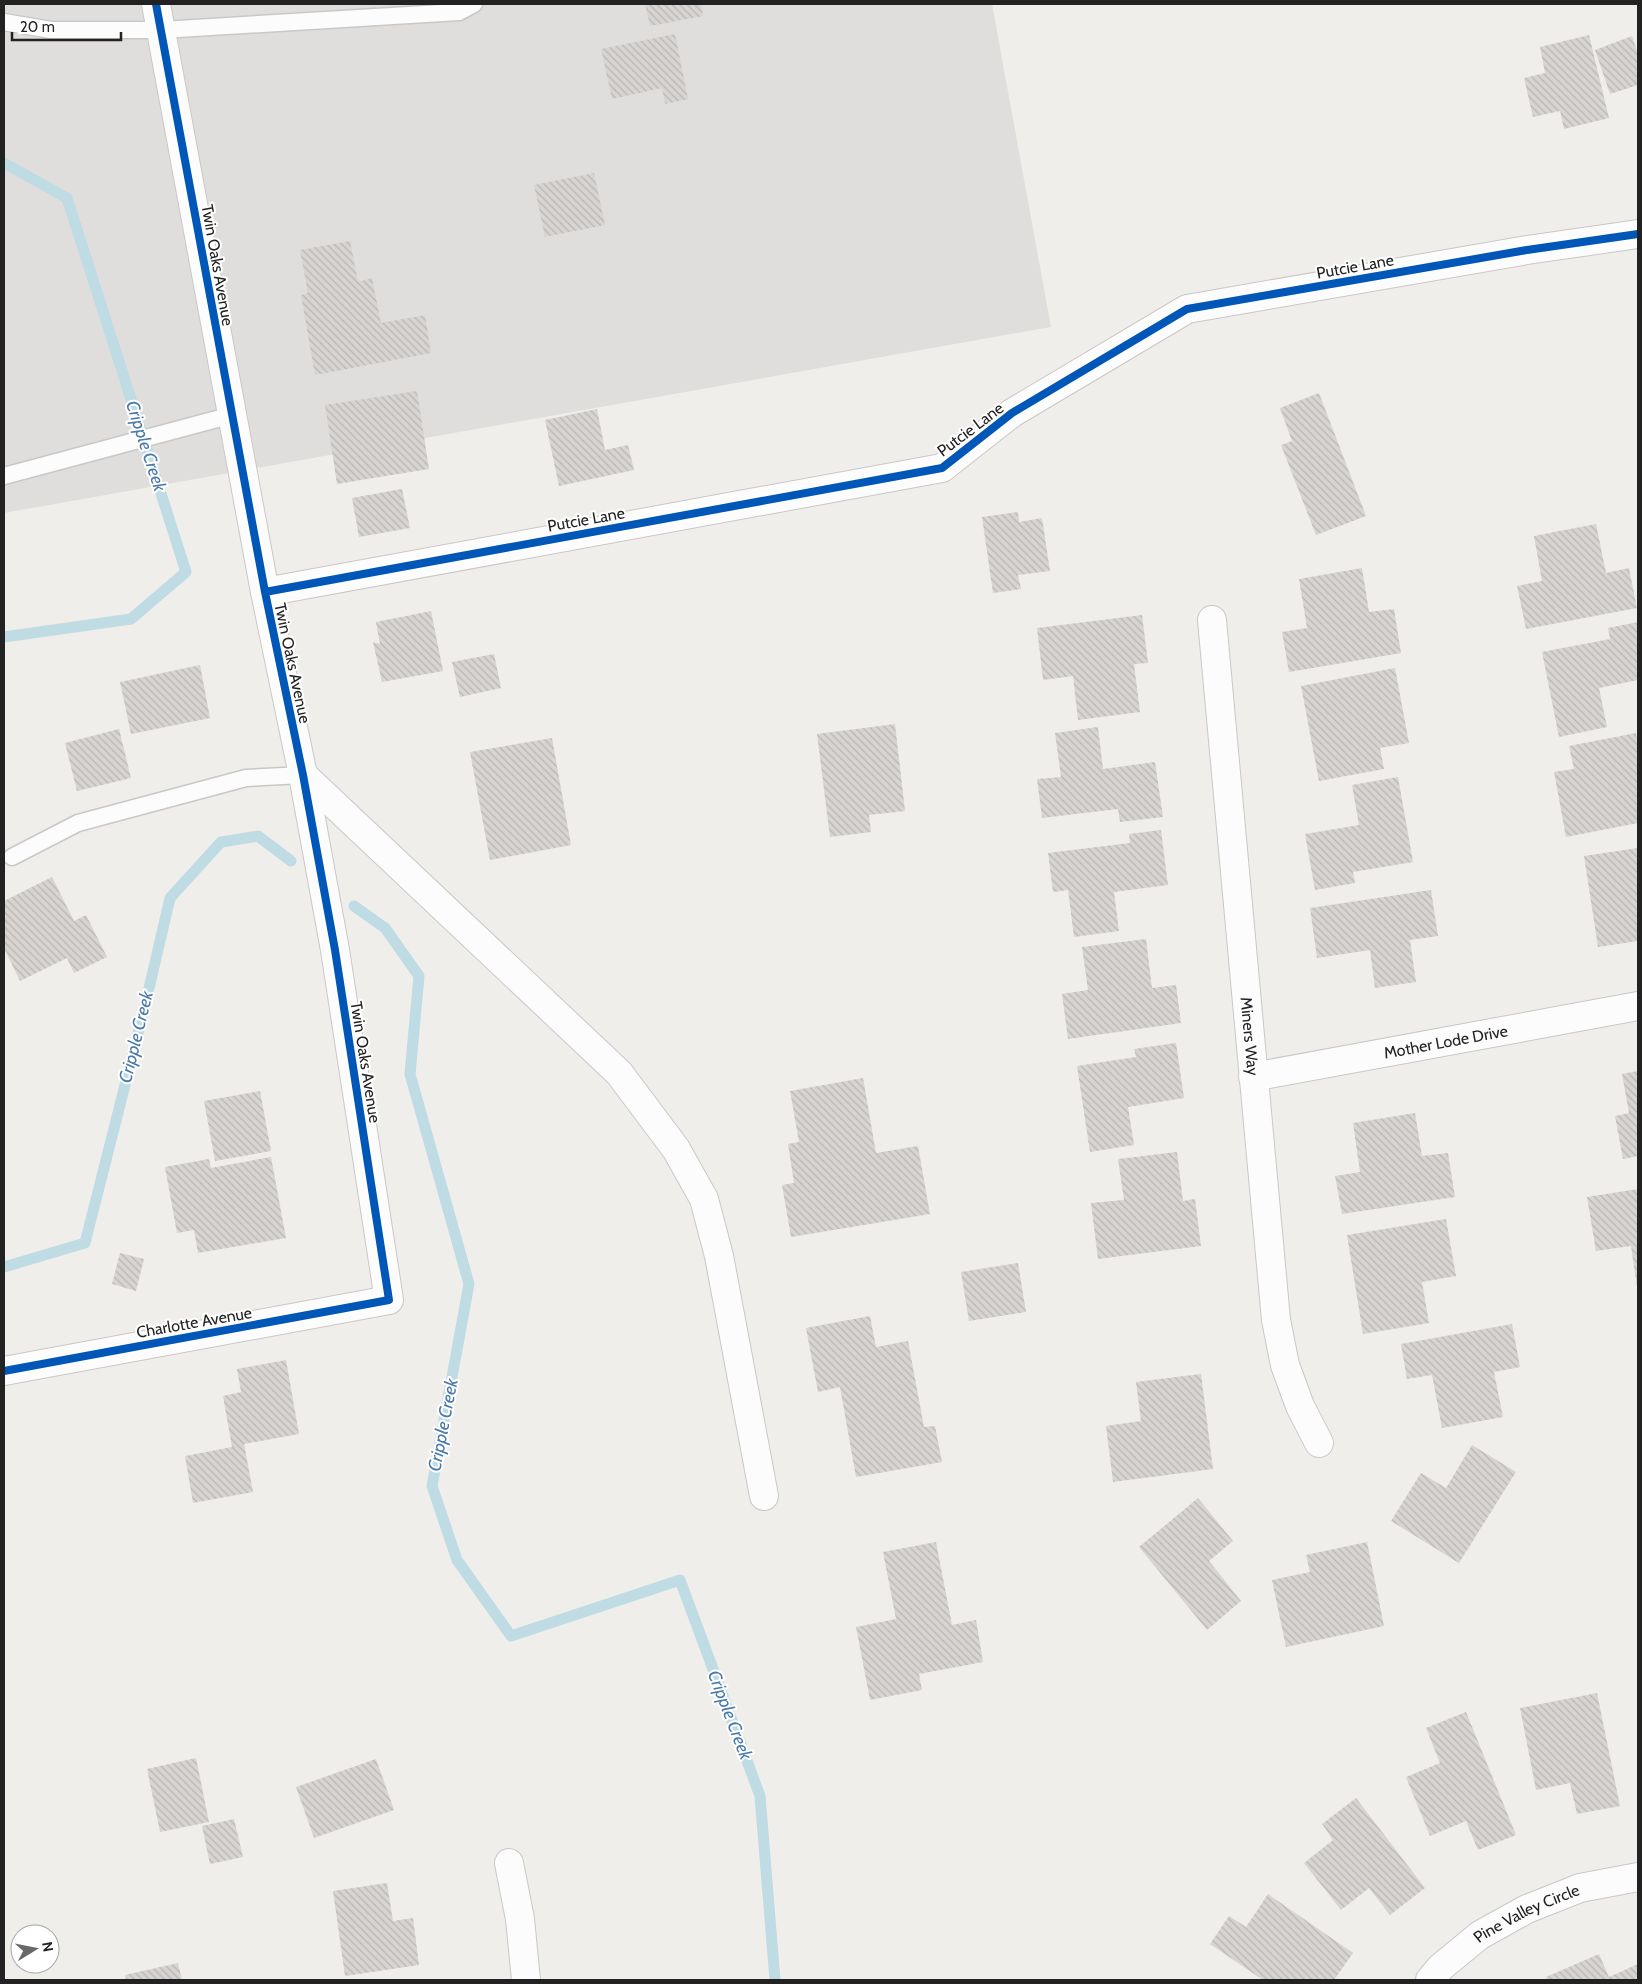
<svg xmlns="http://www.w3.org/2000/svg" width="1642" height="1984" viewBox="0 0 1642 1984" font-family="Cabin,sans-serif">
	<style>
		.residential { fill: #dfdedc }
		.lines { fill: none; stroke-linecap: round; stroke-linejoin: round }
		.stream { stroke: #bfdbe3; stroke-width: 11 }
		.building { fill: url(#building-back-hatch) }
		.lane-casing { stroke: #c9c8c7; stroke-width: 19 }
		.street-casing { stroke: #c9c8c7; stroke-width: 30 }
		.lane { stroke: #fdfcfc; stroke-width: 16 }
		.street { stroke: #fdfcfc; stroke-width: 28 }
		.cycleway-casing { stroke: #fff; stroke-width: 11 }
		.cycleway { stroke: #0057b8; stroke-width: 8 }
		.labels { text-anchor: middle; stroke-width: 4; stroke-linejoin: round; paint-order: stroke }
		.street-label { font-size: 16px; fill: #222; stroke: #fff }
		.water-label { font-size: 18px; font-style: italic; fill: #4a7aab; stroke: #fff }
	</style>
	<defs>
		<pattern id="building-back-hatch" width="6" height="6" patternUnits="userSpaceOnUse" patternTransform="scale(1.25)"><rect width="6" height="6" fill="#d7d4d2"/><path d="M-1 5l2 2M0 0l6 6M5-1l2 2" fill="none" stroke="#b8b6b4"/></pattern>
	</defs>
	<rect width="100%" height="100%" fill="#f0eeeb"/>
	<!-- residential -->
	<path class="residential" d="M4 4H992L1051 327 4 513Z"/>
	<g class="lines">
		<!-- stream -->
		<path class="stream" d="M4 163 67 198 186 572 131 619 4 637
			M354 906 385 928 419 976 410 1074 469 1284 432 1486 457 1560 511 1636 680 1580 760 1796 775 1980
			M4 1267 85 1243 144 1010 170 898 221 842 258 836 291 861"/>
	</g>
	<!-- building -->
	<path class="building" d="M645 4H701L703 16 650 26Z
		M675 34 688 99 665 104 662 88 612 99 601 49Z
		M1589 35 1609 118 1564 129 1560 111 1533 117 1524 78 1545 73 1540 47Z
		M1632 36 1638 54V85L1610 94 1595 50Z
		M594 173 605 225 545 237 534 185Z
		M350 241 358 282 372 278 381 323 425 315 431 353 315 375 301 295 308 293 300 250Z
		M417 391 429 469 337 484 325 405Z
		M1319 393 1366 516 1316 535 1281 445 1292 441 1280 408Z
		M597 409 605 450 628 445 634 470 559 486 545 420Z
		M402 489 410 528 359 537 352 498Z
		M1018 512 1019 522 1042 518 1050 571 1018 575 1021 589 993 593 982 517Z
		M1596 524 1606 573 1629 568 1637 608 1526 629 1517 586 1542 581 1534 536Z
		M1362 568 1369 612 1394 609 1401 653 1289 672 1282 632 1307 628 1299 579Z
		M431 611 443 671 382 682 373 642 380 644 376 622Z
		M1142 615 1148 663 1134 664 1140 712 1078 720 1073 676 1043 680 1037 628Z
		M1638 622V680L1599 688 1607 727 1559 737 1542 652 1610 639 1608 628Z
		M494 654 501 688 460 697 452 662Z
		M200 665 210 718 131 734 120 682Z
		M1395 668 1409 743 1380 748 1384 769 1319 781 1301 686Z
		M895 724 905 811 869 815 871 832 830 837 817 734Z
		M1098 727 1103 769 1155 762 1163 817 1120 822 1118 809 1042 818 1037 779 1061 777 1055 733Z
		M119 729 131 778 77 791 65 743Z
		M1636 733 1638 747V823L1566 837 1554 772 1574 769 1569 746Z
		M552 738 571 845 490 860 470 752Z
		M1398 777 1413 862 1353 872 1355 883 1315 890 1305 834 1359 825 1352 785Z
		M1161 830 1168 885 1114 892 1119 931 1074 937 1068 890 1053 892 1048 853 1130 843 1129 834Z
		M1638 848V941L1598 947 1584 856Z
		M52 877 74 921 86 915 107 957 74 973 67 958 20 981 4 948V918L6 917 4 913V901Z
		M1431 890 1438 936 1410 940 1416 982 1375 988 1370 950 1317 958 1310 908Z
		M1146 939 1152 988 1176 985 1181 1023 1068 1039 1062 994 1088 990 1082 947Z
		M1176 1043 1184 1098 1128 1107 1134 1145 1090 1152 1077 1066 1136 1057 1134 1049Z
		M1638 1071V1156L1623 1159 1615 1116 1629 1113 1622 1074Z
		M863 1078 876 1153 918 1146 930 1214 791 1237 782 1185 794 1183 788 1144 799 1142 790 1091Z
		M260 1091 271 1151 215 1161 204 1101Z
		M1415 1113 1422 1156 1448 1153 1455 1197 1342 1214 1335 1176 1360 1172 1353 1123Z
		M1177 1152 1183 1201 1195 1199 1201 1246 1098 1259 1091 1203 1124 1200 1118 1159Z
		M271 1157 286 1238 198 1253 194 1230 177 1233 165 1167 209 1159 211 1168Z
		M1638 1189V1287H1637L1631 1246 1596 1251 1587 1197Z
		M1446 1219 1456 1276 1422 1282 1429 1323 1363 1334 1347 1235Z
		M120 1253 144 1259 136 1291 112 1284Z
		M1018 1263 1026 1312 969 1321 961 1272Z
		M870 1316 876 1347 908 1341 924 1427 935 1426 942 1462 856 1477 840 1387 818 1392 806 1328Z
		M1512 1324 1520 1367 1494 1372 1503 1417 1442 1428 1432 1375 1407 1379 1401 1344Z
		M286 1360 299 1434 244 1444 253 1492 193 1503 185 1456 232 1447 223 1396 241 1392 237 1369Z
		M1201 1374 1213 1469 1113 1482 1106 1426 1141 1421 1136 1382Z
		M1472 1445 1516 1472 1459 1563 1391 1521 1421 1473 1446 1488Z
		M1198 1498 1233 1541 1209 1561 1241 1601 1207 1630 1139 1547Z
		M936 1542 952 1625 976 1620 983 1662 919 1674 922 1690 870 1700 856 1627 896 1619 883 1552Z
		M1367 1542 1384 1626 1286 1647 1272 1580 1310 1572 1306 1555Z
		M1597 1693 1620 1806 1577 1814 1570 1783 1536 1790 1520 1708Z
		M1466 1712 1516 1835 1478 1850 1466 1821 1430 1836 1406 1777 1440 1763 1426 1728Z
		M196 1758 209 1822 160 1832 147 1769Z
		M376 1759 394 1810 314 1838 296 1787Z
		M1356 1798 1425 1888 1390 1915 1369 1888 1341 1910 1304 1863 1333 1840 1322 1824Z
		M234 1819 243 1857 210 1864 202 1826Z
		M387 1883 393 1921 413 1918 419 1965 345 1976 333 1891Z
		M1268 1894 1353 1953 1334 1980H1263L1210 1944 1229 1916 1246 1927Z
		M1599 1954 1609 1977 1638 1964V1980H1547L1546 1977Z
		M178 1963 182 1980H126L125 1975Z"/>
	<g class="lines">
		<!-- lane casing -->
		<g class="lane-casing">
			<path id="lane" d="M4 22 51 30H161L459 12 474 4
				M4 476 232 415
				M12 857 78 823 246 778 303 775"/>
		</g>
		<!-- street casing -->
		<g class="street-casing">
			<g id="street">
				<path d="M265 592 942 468 1012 413 1187 309 1527 250 1638 234"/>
				<path id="s1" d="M1212 620 1276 1320 1285 1365 1300 1406 1319 1443"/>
				<path d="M303 775 619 1073 676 1149 704 1199 719 1256 764 1496"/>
				<path id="s2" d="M1253 1077 1638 1006"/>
				<path d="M4 1371 389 1300 335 950 303 775 265 592 156 4"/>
				<path d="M509 1863 520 1919 526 1980"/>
				<path id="s3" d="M1430 1980 1441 1967 1480 1935 1527 1909 1580 1888 1638 1877"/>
			</g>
		</g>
		<!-- lane -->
		<use href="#lane" class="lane"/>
		<!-- street -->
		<use href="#street" class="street"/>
		<!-- cycleway casing -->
		<g class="cycleway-casing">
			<path id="cycleway" d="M265 592 942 468 1012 413 1187 309 1527 250 1638 234
				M4 1371 389 1300 335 950 303 775 265 592 156 4"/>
		</g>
		<!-- cycleway -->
		<use href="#cycleway" class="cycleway"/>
	</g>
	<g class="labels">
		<!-- street labels -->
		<g class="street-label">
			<text transform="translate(218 265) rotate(80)" y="6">Twin Oaks Avenue</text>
			<text transform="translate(1355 266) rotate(-10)" y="6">Putcie Lane</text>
			<text transform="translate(970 429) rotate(-37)" y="6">Putcie Lane</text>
			<text transform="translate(586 519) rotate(-10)" y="6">Putcie Lane</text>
			<text transform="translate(293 663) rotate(78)" y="6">Twin Oaks Avenue</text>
			<text dy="6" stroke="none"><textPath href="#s1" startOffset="418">Miners Way</textPath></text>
			<text dy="6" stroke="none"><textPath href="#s2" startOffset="196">Mother Lode Drive</textPath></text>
			<text transform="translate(366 1062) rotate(81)" y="6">Twin Oaks Avenue</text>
			<text transform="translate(194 1322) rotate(-10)" y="6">Charlotte Avenue</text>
			<text dy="6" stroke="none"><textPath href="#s3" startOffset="119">Pine Valley Circle</textPath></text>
		</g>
		<!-- water labels -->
		<g class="water-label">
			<text transform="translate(146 446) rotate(72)" y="6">Cripple Creek</text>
			<text transform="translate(136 1037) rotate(-76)" y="6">Cripple Creek</text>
			<text transform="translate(443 1425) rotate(-79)" y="6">Cripple Creek</text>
			<text transform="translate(730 1715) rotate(69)" y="6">Cripple Creek</text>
		</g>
	</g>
	<!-- border -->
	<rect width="1642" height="1984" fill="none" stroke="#222222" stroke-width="10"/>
	<!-- north arrow -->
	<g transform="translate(35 1949) rotate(80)"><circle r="24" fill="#ffffff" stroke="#a7a7a7"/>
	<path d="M0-4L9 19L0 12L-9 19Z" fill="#6a6968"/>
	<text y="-8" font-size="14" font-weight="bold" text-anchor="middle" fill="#222222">N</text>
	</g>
	<!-- scale -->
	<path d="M12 32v8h109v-8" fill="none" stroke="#222222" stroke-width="2.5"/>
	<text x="20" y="32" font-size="15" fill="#222222" stroke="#ffffff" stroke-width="4" paint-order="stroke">20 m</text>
</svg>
